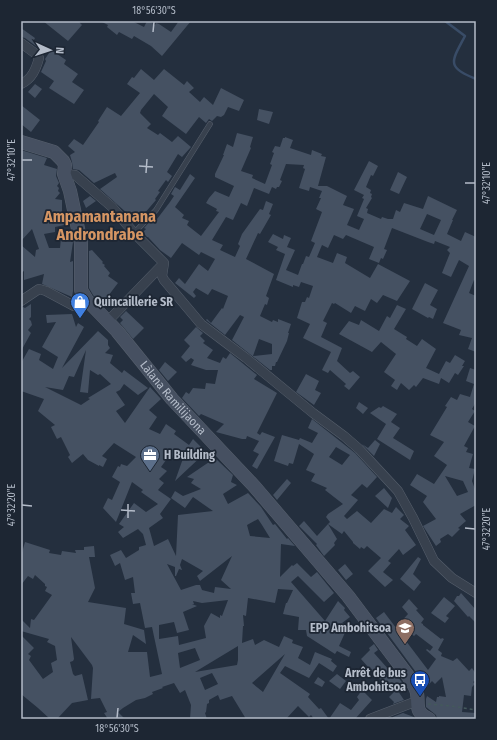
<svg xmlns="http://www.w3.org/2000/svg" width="497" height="740" viewBox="0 0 497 740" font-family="'Fira Sans Condensed',sans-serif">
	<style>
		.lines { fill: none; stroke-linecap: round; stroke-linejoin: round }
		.stream { stroke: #394c67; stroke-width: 2.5 }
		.building { fill: #455162; fill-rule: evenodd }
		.lane-casing { stroke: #565f6c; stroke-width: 5.5 }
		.street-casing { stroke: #565f6c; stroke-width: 10 }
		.secondary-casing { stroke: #565f6c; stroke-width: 14 }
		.path { stroke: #44595c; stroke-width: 1.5; stroke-dasharray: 3 3; stroke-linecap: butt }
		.lane { stroke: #38414e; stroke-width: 4.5 }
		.street { stroke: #38414e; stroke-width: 9 }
		.secondary { stroke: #465061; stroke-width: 13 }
		.ticks { fill: none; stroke: #b4bcc9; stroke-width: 1.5 }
		.labels { text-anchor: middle; stroke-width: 3.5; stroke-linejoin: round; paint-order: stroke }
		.poi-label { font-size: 12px; font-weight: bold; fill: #b4bcc9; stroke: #1d2633; text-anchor: start }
		.street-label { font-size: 12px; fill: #b4bcc9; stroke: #1d2633 }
		.district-label { font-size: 16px; font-weight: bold; fill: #d59563; stroke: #1d2633 }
		.neatline { fill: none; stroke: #b4bcc9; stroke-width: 1.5 }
		.ticks-label { font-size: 10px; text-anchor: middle; fill: #b4bcc9 }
	</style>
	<rect width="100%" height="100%" fill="#242f3e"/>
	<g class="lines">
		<!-- stream -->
		<path class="stream" d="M445 21 465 36C452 61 445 67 476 79"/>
	</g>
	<!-- building -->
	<path class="building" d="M43 21H78L82 25 68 41Z
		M100 21H132L144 27 147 21H149L155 25 156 23 159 24 171 32 179 21H191L162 56 151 46 134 36 132 39 119 32 117 35 107 27 108 25Z
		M21 28 35 38 34 40 42 44 40 49 25 38 21 37Z
		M51 50 66 60 64 64 78 74 72 82 84 90 74 104 49 88 54 81 41 72 46 61 45 59Z
		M141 69 154 80 164 69 184 85 187 81 194 88 189 92 200 102 204 97 213 105 221 88 244 100 239 111 228 107 224 115 221 117 217 116 212 121 209 119 206 123 199 117 186 134 162 116 168 107 154 94 141 110 140 113 151 124 147 128 158 135 160 133 172 142 178 136 191 147 182 157 178 154 167 172 172 176 168 182 166 180 158 191 160 192 155 199 156 200 144 214 146 216 138 223 100 189 117 177 115 173 94 183 79 170 73 169 72 162 70 155 75 152 68 146 74 139 83 145 99 122 98 121 107 107 121 116 140 93 127 84 132 77 134 78Z
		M35 84 42 89 35 98 28 92Z
		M21 105 40 120 31 132 21 124Z
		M259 109 273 112 269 124 257 120Z
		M237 133 253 137 250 147 251 148 241 171 253 175 252 178 265 184 272 165 270 164 274 153 272 152 275 146 280 147 283 138H285V137L293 140 290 148 311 155 312 150 322 154 321 156 326 157 318 186H327L347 196 343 205 354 209 347 225 359 230 364 219 357 216 364 199 362 198 364 195 354 190 369 161 378 166 373 176 371 175 366 187 371 190 370 193 372 194 371 197 372 198 366 208 368 209 367 213 381 219 382 217 388 219H393L396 210 400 212 404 203 423 209 428 196 457 210 452 220H453L447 234 461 241 465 232 476 237V281L474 280 469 293 476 296V352L468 349 472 338 459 335 461 330 443 323 469 266 459 260 451 277 442 273 450 253 447 250 450 247 435 241 434 244 428 242 392 228 384 249 387 250 383 259 381 258 379 263 369 259 374 247 346 235 343 239 334 235 328 248 322 245 317 257 333 263 337 253 347 257 345 263 370 278 378 264 410 281 397 301 383 295 377 303 371 299 365 311 355 306 351 313 335 303 334 304 332 303 323 321 327 323 321 337 342 348 337 361 350 373 353 371 360 377 349 390 344 386 346 384 330 370 328 373 322 370 331 352 303 338 310 324 297 318 302 302H305L307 297 309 298 313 286 301 282 299 287 293 285V287L276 280 285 254 276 250 278 247 268 242 273 234 283 239 284 235 291 238 287 247 295 250 286 270 298 275 302 264H303L306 256 309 257 315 243 311 241 322 212 316 209 321 198H319L322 191 310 187 309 191 299 188 305 169 303 168 304 165 286 164 280 180 282 181 279 187H277L276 189 272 187 269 194 254 188 247 206 241 203 233 220 226 217 212 240 223 245 220 250 235 257 240 246 238 244 242 234 260 209 263 210 266 201 273 204 269 214 271 215 260 234 258 233 246 259 274 274 266 296 269 298 267 305 265 304 260 316 272 322 273 320 278 322V319L291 324 288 333H289L287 341 277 362H276L275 366H272V370H270L232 340 244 317 240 315 225 335 206 320 207 319 211 323 222 308 223 309 228 296 212 289 208 295 196 288 193 292 196 296 194 298 175 283 179 278 185 284 199 264 208 271 215 259 201 252 199 255 182 243 171 258 160 250 148 237H147L143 232 146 229 144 228 151 220 154 223 170 202 174 196 171 194 175 187 180 190 190 174 195 178 175 207 184 215 182 218 189 221 187 225 201 236 219 212 216 211 217 209 206 203 209 198 215 191 229 197 234 186 215 177V174L224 155H223L227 144 233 147ZM427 214 441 220 434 235 420 229ZM259 339 272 344V354L253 356Z
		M21 150 47 158 44 165 57 169 56 176 59 183 57 186 59 188 58 191 60 193 55 199 62 200V217L67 216 69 224 55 227V232L44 234 49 248H60L61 238 70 237 71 242H73L70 262 73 261V291L72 297 42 284 44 274 24 280V271L21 273V245L35 257 36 250 39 249 32 229 21 241Z
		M398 172 407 177 399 194 390 190Z
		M90 196 96 201 86 208 83 201Z
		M92 250 103 262 102 263 105 265 104 266 110 273 108 276 118 283 102 304 93 295 89 288V251Z
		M425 283 438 290 430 305 437 309 433 319 429 317 428 318 412 309Z
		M31 304V317L29 319 31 321 32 325 28 330 31 333 21 351V311L23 307 25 308Z
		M397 305 406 309 394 329 407 337 406 339 417 346 422 339 436 349 426 368 439 374 446 361 450 363 455 355 465 361 462 366H464L458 375 455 373 449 383 441 378 439 384 423 378 416 387 414 385 409 390 401 383 397 390 391 386 395 380 384 372 396 354 381 342 372 352 339 334 349 321 359 325 361 320 379 331 387 316 390 318Z
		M126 311 144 328 133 339 120 323 123 320 120 317Z
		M72 314 76 327 78 323 84 327 62 368 98 331 108 340V345L110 348 105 353 113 355 110 363 122 373 124 370 148 388 138 395 124 384 120 390 116 392 125 405 116 411 125 423 150 387 161 399 149 410 157 417 149 429 160 434 166 424 176 431 174 434 189 445 193 439 206 452 175 481 186 450 177 460 169 456 161 467 167 471 159 479 164 483 158 490 171 499 160 514 163 518 149 528 154 546 168 539 176 556 178 515 213 511 193 497 185 508 171 498 175 491 183 496 201 489 191 483 194 479 187 477 215 458 233 475 231 482 237 485 223 494 228 504 248 493 261 507 273 525 275 524 287 539 288 538 295 546 281 544 280 577 292 565 293 566 297 563 311 577 317 572 334 593 324 602 298 576 291 582 325 621 338 601 345 608 344 610 350 617 342 623 348 626 339 646 351 652 349 657 337 651 335 654 307 636 306 630H298L299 617 283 614 286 603H287L293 590 278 589 275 603 248 598 246 616 243 615 244 626H243L242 643 253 639 255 645 264 640 279 647 284 636 293 640 292 643 303 647 298 658 310 665 315 652 332 659 331 661 337 666 333 672 319 663 309 678 285 666 280 673 310 694 308 697 319 709 321 708 329 719 340 703 351 710 359 700 357 697 362 690 372 700 355 719H314L311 715 309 717 298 706 286 719H246L232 696 220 700 218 695 209 700V703L207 704 206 712 205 713 207 719H190L191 705 185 690 180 693 174 683 162 687 163 688 152 692 153 694 145 698 136 700 123 708 118 712 125 719H108L104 713 107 712 100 698 91 699 93 668 92 665 71 637 74 659 73 661 70 662 73 674 75 676 82 674 88 700 72 703 57 719H50L38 708 21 694V635L34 648 28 654 31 656 29 660 43 679 53 672 51 663 57 660 55 646 47 642 49 639 21 631V619L30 628 31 619 34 620 52 595 45 591 47 587 45 586V584L35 575 33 579 28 576 21 585V556L25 542 50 550 49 553 61 555 62 551 76 553 75 550H84V547L94 546 95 557H89L95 588 88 602 126 608 124 624 144 630 146 644 133 635 128 652H147L150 677 162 674 152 627 145 628 140 603 133 604 131 593H135L133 577 125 580 120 563 115 566 110 555 121 550 126 558 139 550V547L146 545 143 534 138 529 123 538 118 532 124 527 119 524 134 503 146 512 158 504 141 492 143 490 132 482 116 522 103 508 108 498 112 500 120 482 112 477 118 466 120 467 121 464 127 466 136 457 114 443 102 456 107 459 103 467 99 465V466L88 460 83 454 72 463 68 457 70 455 61 437 57 439 51 427 55 425 38 411 44 399 21 391V363L29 349 41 354 39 360 53 369 58 357 42 347 56 322 47 323 46 315ZM86 350 80 392 88 393 90 370 98 375 100 374 111 384 88 398 90 399 81 405 45 387 63 390 69 376 74 377ZM258 519 262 525 270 538 250 536 247 525ZM232 556 221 580 231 589 215 587 214 593 202 590 200 585H196L181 590 167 564 175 567V576H176L179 569 182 570 180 565 182 559 203 571 197 576 200 581ZM228 600 222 616 220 615V618L211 613 204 626 206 638 179 645 178 636 159 639V625L174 622 177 633 189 630 183 612 197 606 192 604H194L193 601 202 603ZM238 646V660L237 665 195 672ZM195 648 200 660 180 668 178 653ZM285 654 263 692 252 683ZM212 673 218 684 205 690 200 678Z
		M196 327 203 333 200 336 205 341 203 343 213 350 207 358 220 363 223 357 226 359 230 353 257 375 254 379 277 393 257 433 260 435 262 432 275 437 257 469 252 466 259 454 253 451 259 441 247 436 246 439H242L216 432 224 424 201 414 199 416 182 398 186 392 189 394 193 388 205 389 206 383 215 384 218 370H206L191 365 194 360 191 358 186 362 181 357 190 346 184 340Z
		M165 362 177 372 168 381 159 370Z
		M470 368 476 370V402L472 409 475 411 468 422 475 426 464 446 468 448 466 452 473 454 469 468 475 469 472 481 476 492V505L460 514 466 521 458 528 460 529 452 537 448 534 440 539 441 542 436 546 423 526 436 519 423 502 427 496 410 485 417 474 434 484 447 465 434 456 444 442 430 435 447 407 445 406 451 397 457 400 460 394 470 397 474 384 466 381ZM445 476 463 481 468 492 457 496Z
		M306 374 319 381 315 390 321 393 314 405 296 392Z
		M359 402 368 408 363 414 356 408Z
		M383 406 397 414 391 422 400 428 393 438 414 451 410 460 377 439 386 424 370 413 379 407 381 408Z
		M312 419 355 453 377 477 367 488 362 484 351 495 358 500 344 516 347 519 357 511 371 523 384 509 392 513 396 507 404 515 400 519 409 526 405 530 416 545 403 555 399 549 388 561 391 563 383 572 393 580 385 587 368 571 381 558 367 546 364 549 361 547 360 549 353 543V542L344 531 342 534 328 524 330 522 326 517 328 514 343 504 325 490 327 488 311 481 315 474 306 470 314 454 299 444 293 464 289 463 288 466 274 461 282 435 299 440 300 438 312 443 318 433 308 428ZM336 447 350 455 342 465 329 457Z
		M375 440 380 444 374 456 362 444 368 448Z
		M287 479 291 483 277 500 273 495Z
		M384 488 392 498 388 508 375 496Z
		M304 521 317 536 328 524 337 539 334 543 335 545 324 556 316 545 317 544 299 526Z
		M418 557 421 559 413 574 421 582 414 591 400 579Z
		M345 564 353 574 346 580 338 570Z
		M461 593 476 610V623L469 616 468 617 454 601 457 596H459Z
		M444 597 455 606 446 616 449 618 445 623 431 613Z
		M409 599 418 609 416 610 424 619 421 623 423 624V625L441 639 442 638 444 639 438 650 442 653 441 656 453 661 457 658 469 671 472 668 476 674V680L473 682 475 684 472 687 471 696 464 695 462 712 476 713 475 719H437L436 715 426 707V699L427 696 436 702 437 697H439V696L446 697 442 677 435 684 432 681 424 690 420 680 421 679 376 618 384 612 428 670 436 659 426 650 427 649 430 651 433 647 416 634 414 636 399 624 408 614 402 607Z
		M374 644 378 650 374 653 389 670 391 668 404 685 398 691 404 700 393 704 394 702 389 697 396 690 377 677 361 659 370 650 369 648Z
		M337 674 346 681 340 689 329 681Z
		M318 677 325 682 322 687 314 683Z
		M403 713 414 717 415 719H393V717Z"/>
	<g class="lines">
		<!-- lane casing -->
		<g class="lane-casing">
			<path id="lane" d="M134 233 156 210 210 124"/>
		</g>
		<!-- street casing -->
		<g class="street-casing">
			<path id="street" d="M21 43 36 54 39 58C36 69 32 79 21 84
				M64 174 75 175 112 207 134 233 164 263 162 276 164 280 201 324 246 358 313 413 344 436 359 449 398 491 413 518 434 561 452 578 476 593
				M21 301 39 289 46 291 74 306 87 300
				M108 321 164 263
				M370 719 417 701"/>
		</g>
		<!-- secondary casing -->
		<g class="secondary-casing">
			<g id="secondary">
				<path id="s1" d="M21 142 54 152 63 161 65 165 64 174 70 191 81 243V290L87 300 117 331 172 399 254 486 348 596 408 676C411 681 416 687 417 693 419 705 414 712 429 719"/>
			</g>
		</g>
		<!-- path -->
		<path class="path" d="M428 704 451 706 476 710"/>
		<!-- lane -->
		<use href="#lane" class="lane"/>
		<!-- street -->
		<use href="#street" class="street"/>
		<!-- secondary -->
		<use href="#secondary" class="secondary"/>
	</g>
	<!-- ticks -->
	<path class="ticks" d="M153 32 154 22M22 160H32M139 166 153 167M146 173 147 159M465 183H475M22 505 32 506M121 510 135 511M128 518V504M465 528 475 529M117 718 118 708"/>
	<!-- icons -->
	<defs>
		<g id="shop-pin" transform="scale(1)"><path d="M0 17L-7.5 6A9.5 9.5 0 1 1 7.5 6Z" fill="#3f7fe0" stroke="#1d2633"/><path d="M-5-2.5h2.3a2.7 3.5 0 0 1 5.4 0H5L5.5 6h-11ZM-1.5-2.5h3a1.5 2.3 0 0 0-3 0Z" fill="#fff"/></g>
		<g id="office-pin" transform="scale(1)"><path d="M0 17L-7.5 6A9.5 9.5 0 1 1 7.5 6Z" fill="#5c6f8a" stroke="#1d2633"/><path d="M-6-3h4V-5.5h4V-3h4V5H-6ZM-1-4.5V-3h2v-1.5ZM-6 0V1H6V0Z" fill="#fff"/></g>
		<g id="school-pin" transform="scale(1)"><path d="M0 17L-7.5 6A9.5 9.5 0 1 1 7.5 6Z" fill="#8d6e63" stroke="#1d2633"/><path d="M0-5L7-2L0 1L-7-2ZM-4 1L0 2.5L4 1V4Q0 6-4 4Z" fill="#fff"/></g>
		<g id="bus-pin" transform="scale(1)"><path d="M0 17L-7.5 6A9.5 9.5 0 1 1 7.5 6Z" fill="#1a4fb4" stroke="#1d2633"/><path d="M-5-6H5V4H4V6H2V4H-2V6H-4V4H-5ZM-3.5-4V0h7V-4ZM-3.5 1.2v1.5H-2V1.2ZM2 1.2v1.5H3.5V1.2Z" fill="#fff"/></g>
	</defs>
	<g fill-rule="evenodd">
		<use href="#shop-pin" x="80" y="302"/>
		<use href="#office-pin" x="150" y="455"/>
		<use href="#school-pin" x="405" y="628"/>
		<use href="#bus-pin" x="420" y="680"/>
	</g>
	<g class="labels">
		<!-- poi labels -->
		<g class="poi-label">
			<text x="94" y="306">Quincaillerie SR</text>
			<text x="164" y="459">H Building</text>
			<text x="391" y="632" text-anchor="end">EPP Ambohitsoa</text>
			<text x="406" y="677" text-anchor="end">Arrêt de bus<tspan x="406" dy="14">Ambohitsoa</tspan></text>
		</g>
		<!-- street labels -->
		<g class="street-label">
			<text dy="4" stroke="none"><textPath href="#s1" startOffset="321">Làlana Ramilijaona</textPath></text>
		</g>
		<!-- district labels -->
		<g class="district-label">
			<text x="100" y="222">Ampamantanana<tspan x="100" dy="18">Androndrabe</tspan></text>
		</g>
	</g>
	<!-- border -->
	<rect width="497" height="740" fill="none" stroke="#1d2633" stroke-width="44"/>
	<!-- north arrow -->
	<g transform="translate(50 50) rotate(93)" stroke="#1d2633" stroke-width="3" paint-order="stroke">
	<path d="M0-3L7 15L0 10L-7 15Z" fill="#b4bcc9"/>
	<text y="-6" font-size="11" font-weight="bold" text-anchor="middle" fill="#b4bcc9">N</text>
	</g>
	<rect x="22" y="22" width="453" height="696" class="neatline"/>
	<g class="ticks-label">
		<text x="154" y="14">18°56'30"S</text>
		<text transform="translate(11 160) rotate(-90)" y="4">47°32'10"E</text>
		<text transform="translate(486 183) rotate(-90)" y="4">47°32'10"E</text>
		<text transform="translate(11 505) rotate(-90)" y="4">47°32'20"E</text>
		<text transform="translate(486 529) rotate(-90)" y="4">47°32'20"E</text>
		<text x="117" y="732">18°56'30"S</text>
	</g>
</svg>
